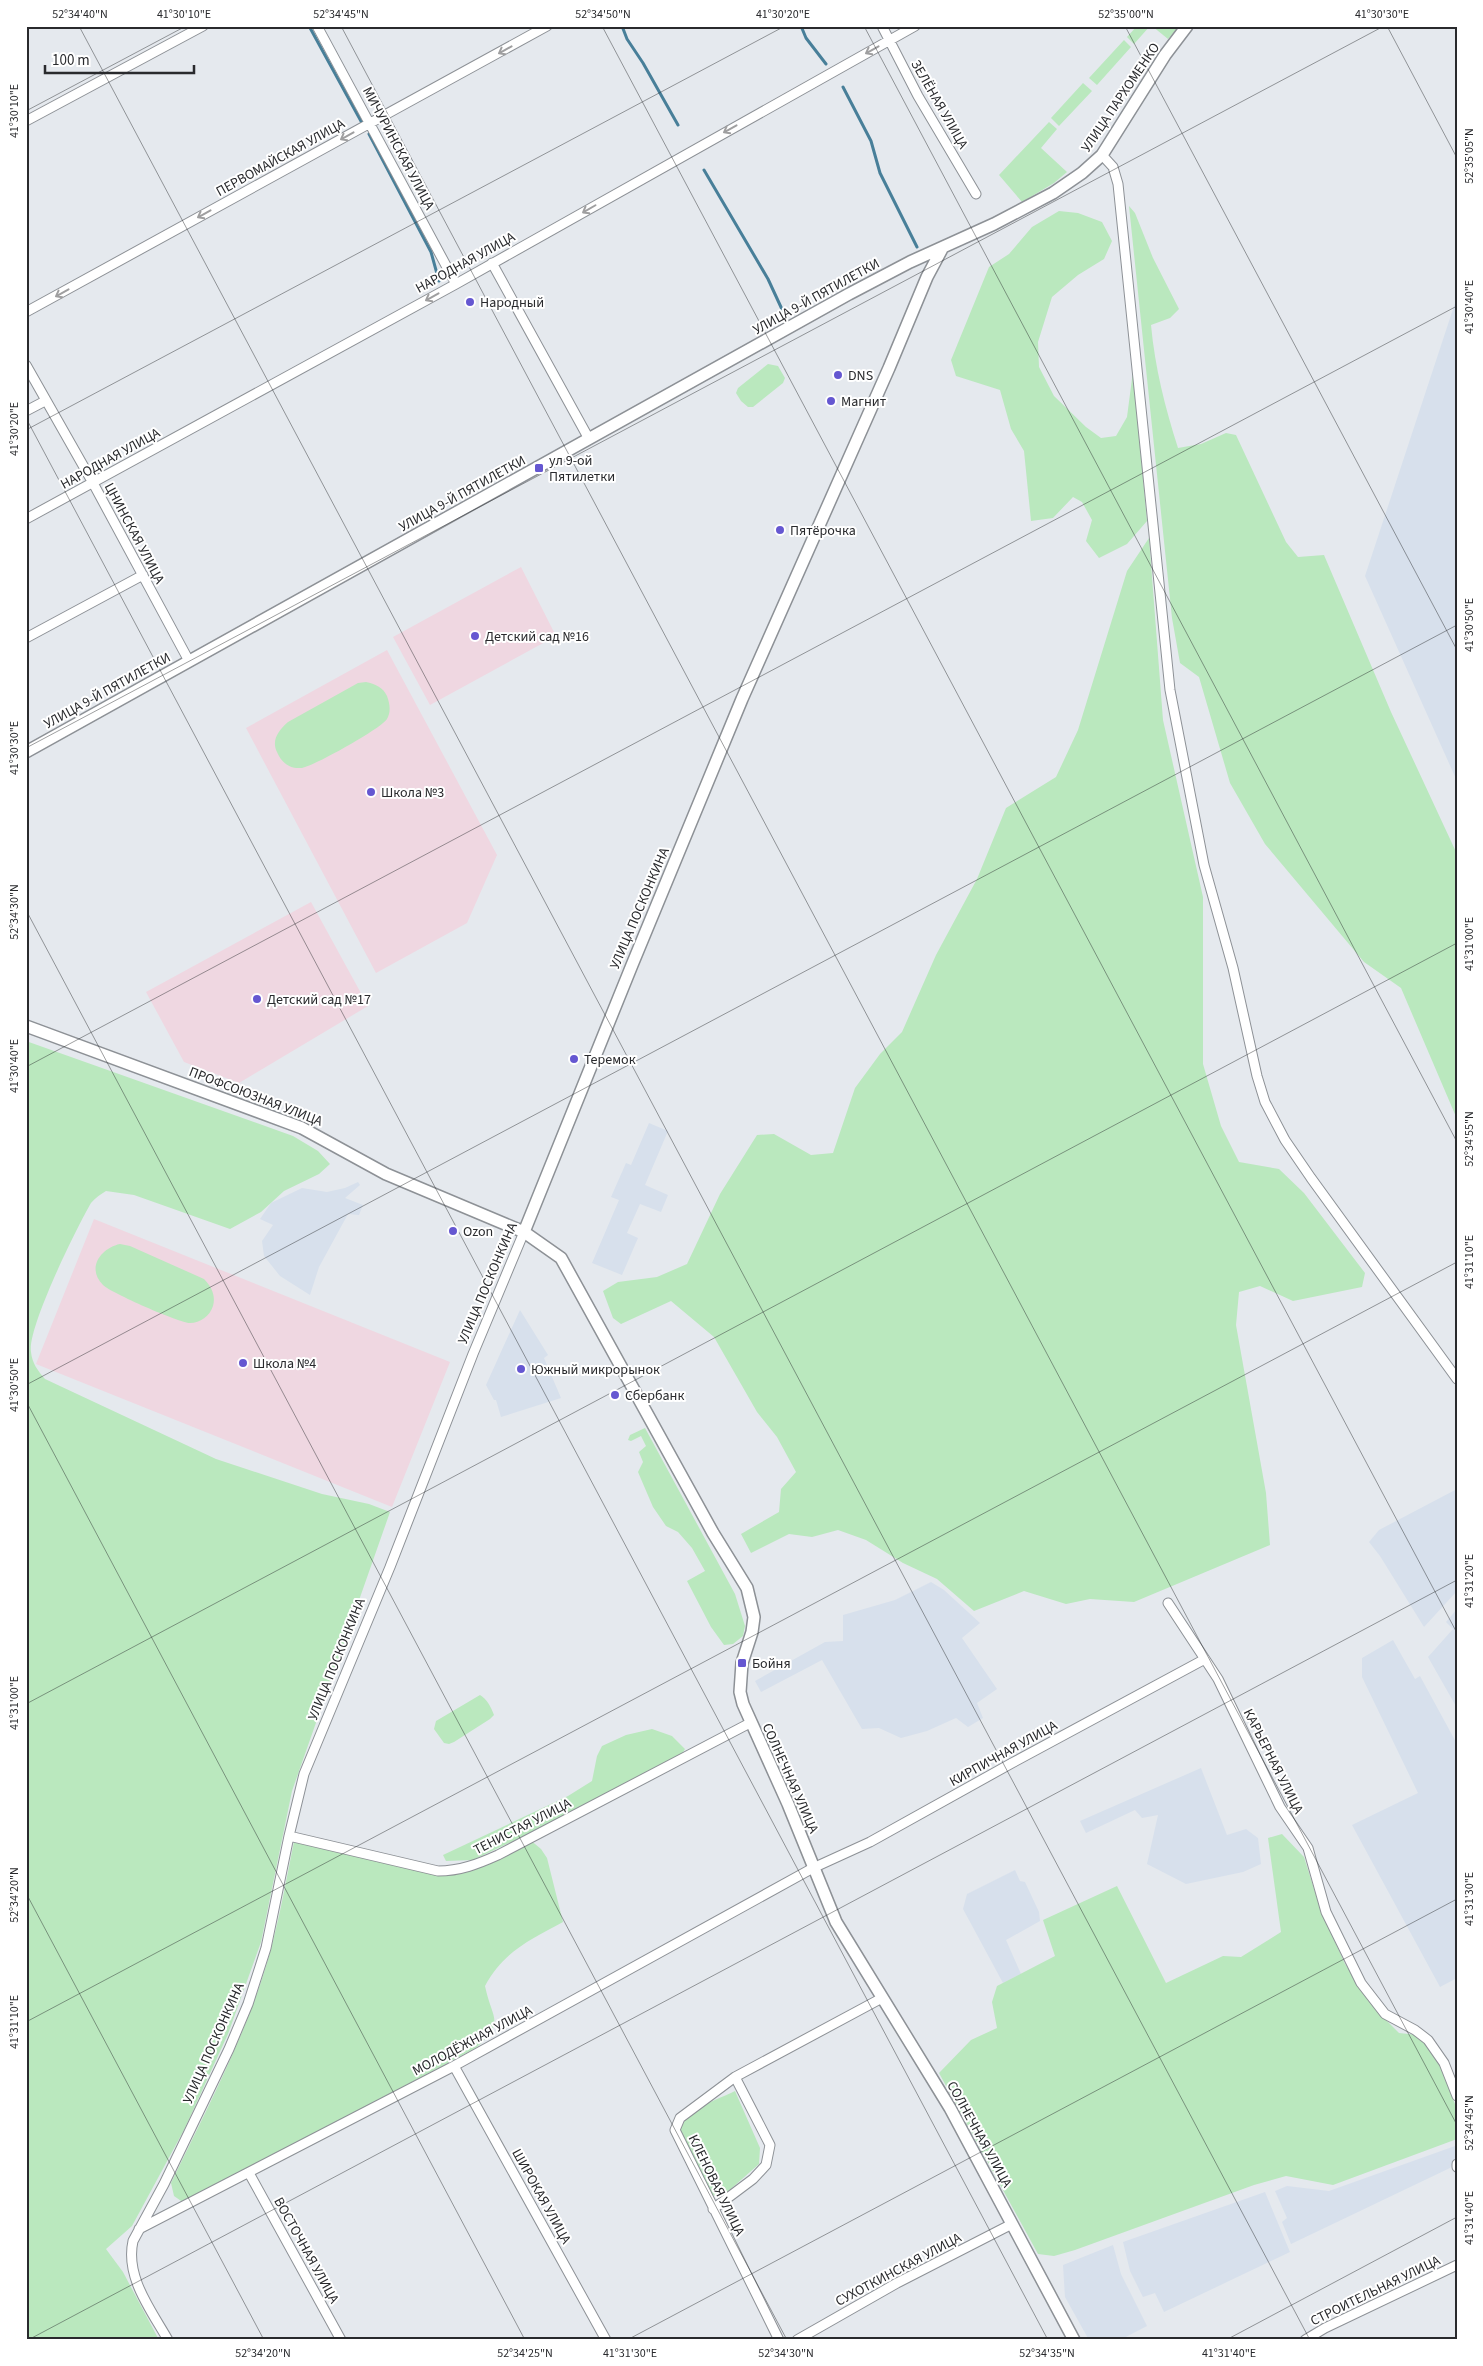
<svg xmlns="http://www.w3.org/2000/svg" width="1483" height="2366" viewBox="0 0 1483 2366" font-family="'Source Sans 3',sans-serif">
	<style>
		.built { fill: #d7e0ec }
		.education { fill: #efd7e1 }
		.green { fill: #bae8be }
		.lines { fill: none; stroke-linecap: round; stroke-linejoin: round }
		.stream { stroke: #487f99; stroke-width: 3 }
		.street-casing { stroke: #8d9196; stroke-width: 11 }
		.secondary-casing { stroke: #8d9196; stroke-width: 14 }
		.street { stroke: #fff; stroke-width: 9 }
		.secondary { stroke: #fff; stroke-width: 11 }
		.oneway { stroke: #9f9fa0 }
		.ticks { fill: none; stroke: #292a2d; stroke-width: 1; stroke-opacity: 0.45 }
		.poi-dot { fill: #6557d1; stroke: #fff; stroke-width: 2 }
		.labels { text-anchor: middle; stroke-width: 4; stroke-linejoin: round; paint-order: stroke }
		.street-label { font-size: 14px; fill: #292a2d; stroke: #fff }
		.poi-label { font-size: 14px; fill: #292a2d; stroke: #fff; text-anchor: start }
		.neatline { fill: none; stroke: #292a2d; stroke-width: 2 }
		.ticks-label { font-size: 12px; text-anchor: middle; fill: #292a2d }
	</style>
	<rect width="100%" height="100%" fill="#e5e9ee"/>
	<!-- built -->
	<path class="built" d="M1457 297V781L1365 576Z
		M649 1123 668 1131 645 1185 668 1195 661 1212 640 1204 627 1233 638 1238 622 1275 592 1263 619 1200 611 1197 626 1163 631 1165Z
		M358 1182 360 1185 345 1198 363 1205 359 1215 348 1214 319 1267 310 1295 280 1276 264 1256 262 1241 273 1225 260 1219 271 1203 302 1188 327 1192 345 1188Z
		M520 1310 548 1355 544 1358 561 1398 501 1417 496 1400H494L486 1385Z
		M1457 1489V1591L1424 1627 1380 1556 1369 1542 1379 1530Z
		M931 1582 944 1590 980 1623 962 1638 997 1689 977 1703 983 1718 968 1727 956 1718 927 1731 901 1738 879 1728 862 1729 822 1660 761 1692 755 1681 825 1642 843 1641V1615L895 1600Z
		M1457 1609V1708L1428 1657 1453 1629 1446 1622Z
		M1393 1640 1415 1679 1420 1676 1457 1744V1978L1440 1987 1352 1825 1418 1793 1362 1677V1658Z
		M1201 1768 1227 1835 1246 1829 1258 1838 1261 1864 1243 1872 1186 1884 1147 1864 1158 1815 1142 1818 1135 1810 1086 1833 1080 1821Z
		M1015 1870 1020 1881 1025 1882 1039 1912 1040 1921 1006 1940 1021 1974 1003 1983 963 1909 967 1894Z
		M1455 2146 1457 2154 1450 2168 1291 2244 1282 2222 1287 2218 1275 2191 1287 2186 1329 2191Z
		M1265 2192 1290 2252 1164 2312 1155 2293 1143 2297 1130 2271 1123 2242Z
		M1113 2245 1121 2274 1147 2326 1120 2340H1089L1065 2297 1063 2265Z"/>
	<!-- education -->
	<path class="education" d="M521 567 556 636 430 705 393 637Z
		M387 650 497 855 467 923 376 973 246 728Z
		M311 902 368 1006 239 1083 184 1062 146 992Z
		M94 1219 450 1362 392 1507 36 1364Z"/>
	<!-- green -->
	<path class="green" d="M1137 26H1150L1134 44 1127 37Z
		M1152 26H1179L1168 39Z
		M1124 40 1131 47 1097 85 1089 78Z
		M1083 83 1092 91 1059 126 1051 118Z
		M1049 122 1057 129 1041 148 1067 172 1054 183 1022 202 999 175Z
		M1129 206 1135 213 1153 258 1179 309 1170 318 1151 325C1155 368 1165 407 1178 448L1201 444 1226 433 1236 435 1286 542 1298 557 1324 555 1391 712 1457 854V1119L1401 988 1364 962 1265 844 1230 783 1199 677 1180 663 1172 618Z
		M1059 211 1078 213 1102 222 1112 241 1104 259 1078 275 1052 297 1038 342 1039 367 1054 396 1086 427 1101 438 1116 436 1127 417 1133 371 1147 521 1127 544 1099 558 1086 541 1092 520 1082 502 1073 497 1053 518 1031 521 1024 451 1011 429 1000 390 956 376 951 360 989 267 1009 254 1032 227Z
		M768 364 778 366 785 378 783 383 753 407H748L741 401 736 393 738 388Z
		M1149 538 1163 720 1203 897V1064L1221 1126 1239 1162 1279 1169 1304 1193 1365 1273 1362 1287 1293 1301 1260 1286 1239 1292 1236 1325 1266 1493 1270 1545 1134 1602 1090 1599 1066 1604 1024 1591 974 1611 937 1579 903 1563 866 1540 838 1530 812 1537 789 1534 751 1553 741 1534 779 1512 781 1489 796 1472 777 1437 757 1412 714 1337 671 1301 621 1324 613 1318 603 1291 618 1282 657 1277 687 1264 720 1194 757 1135 774 1134 811 1155 833 1153 855 1088 880 1054 902 1032 936 955 977 879 1006 808 1056 777 1078 730 1127 571Z
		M366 682C375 684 383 687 387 696 390 704 391 712 387 719 382 728 311 768 301 768 289 769 281 762 277 752 271 740 279 730 288 722L358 683Z
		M26 1041 293 1136 318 1151 330 1164 319 1174 284 1191 261 1212 230 1229 134 1195 106 1191C101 1194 95 1198 91 1203 77 1227 27 1328 31 1352 32 1363 38 1371 45 1379L216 1459 322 1494 369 1504 390 1512 292 1791 261 1942 228 2034 185 2128 132 2226 106 2249 123 2272 159 2340H26Z
		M120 1244 130 1246 204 1279C211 1286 216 1295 213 1306 210 1316 200 1323 190 1323 180 1323 111 1293 103 1285 86 1268 101 1248 120 1244Z
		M645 1428 735 1594 745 1626 743 1636 733 1644 724 1645 711 1627 687 1581 705 1571 692 1548 678 1532 666 1526 653 1507 638 1472 643 1462 639 1452 646 1446 641 1436 631 1441 628 1440 630 1435Z
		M480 1695C487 1699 491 1707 494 1715L490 1719 454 1742 449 1744 444 1743 434 1729 436 1721Z
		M652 1729 672 1736 685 1749 682 1754 560 1819 473 1860 446 1861 443 1855 568 1796 592 1781 597 1756 602 1746 626 1735Z
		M1282 1834 1304 1857 1320 1908 1345 1964 1378 2012 1399 2033 1418 2035 1435 2054 1457 2109V2139L1333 2185 1286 2176 1254 2185 1075 2250 1054 2256 1038 2254 939 2073 971 2040 997 2028 992 2002 997 1986 1055 1956 1043 1920 1117 1886 1166 1983 1223 1956 1241 1957 1281 1932 1268 1838Z
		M295 1837 449 1871 529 1839 541 1849 547 1858 563 1922C530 1940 504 1951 485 1986 492 2020 506 2021 476 2048L184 2203 174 2196 171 2183C203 2117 237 2052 261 1982 277 1935 285 1885 295 1837Z
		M735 2091 760 2148 759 2164 724 2195 717 2197 711 2194 680 2131C683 2110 717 2100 735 2091Z"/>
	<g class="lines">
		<!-- stream -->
		<path class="stream" d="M309 26 362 123
			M622 26 627 39 643 63 678 125
			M801 26 806 38 826 64
			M843 87 871 141 880 173 917 247
			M369 134 431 252 439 281
			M704 170 768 279 786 318"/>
		<!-- street casing -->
		<g class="street-casing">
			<path id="street" d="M317 26 456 284
				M882 26 918 96 976 194
				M26 121 203 26
				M1102 155 1113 167 1118 184 1170 690 1204 865 1233 968 1257 1076 1265 1102 1285 1140 1311 1178 1457 1379
				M492 263 589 439
				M26 312 547 26
				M26 365 93 483 189 661
				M26 411 45 401
				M26 519 456 284 915 26
				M26 638 143 575
				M1168 1603 1218 1679 1280 1807 1308 1848 1326 1912 1361 1983 1385 2014 1415 2030 1428 2040 1444 2063 1457 2096
				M289 1836 438 1871C460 1871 478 1864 498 1855L750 1723
				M454 2066 606 2340
				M1457 2164V2167
				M249 2173 341 2340
				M713 2209 753 2179 766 2165 770 2145 735 2077
				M139 2229 454 2066 813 1868 870 1842 1012 1763 1205 1659
				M168 2340C151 2310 125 2277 133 2241L164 2184 229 2049 248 2004 266 1948 289 1836 304 1774 390 1567 473 1354 524 1232
				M779 2340 675 2130 680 2118 735 2077 882 1998
				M797 2340 897 2283 1012 2224
				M1305 2340 1325 2328 1457 2265"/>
		</g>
		<!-- secondary casing -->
		<g class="secondary-casing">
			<path id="secondary" d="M26 752 849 294 910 262 994 224 1053 193 1082 173 1102 155 1165 55 1187 26
				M26 1026 302 1128 386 1174 524 1232 561 1258 713 1533 747 1588 754 1617 752 1632 742 1663 740 1692 743 1704 788 1804 836 1922 950 2108 1074 2340
				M524 1232 632 965 742 699 889 368 927 277 943 247"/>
		</g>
		<!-- street -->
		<use href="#street" class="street"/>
		<!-- secondary -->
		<use href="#secondary" class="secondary"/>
	</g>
	<!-- one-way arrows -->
	<defs><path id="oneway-shaft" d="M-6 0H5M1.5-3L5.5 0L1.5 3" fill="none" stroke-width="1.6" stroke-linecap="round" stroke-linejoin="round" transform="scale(1.25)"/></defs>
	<g class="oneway">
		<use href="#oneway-shaft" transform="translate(505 50) rotate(151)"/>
		<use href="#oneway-shaft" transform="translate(872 50) rotate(151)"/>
		<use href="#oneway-shaft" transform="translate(730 129) rotate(151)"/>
		<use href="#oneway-shaft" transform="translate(347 136) rotate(151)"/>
		<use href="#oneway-shaft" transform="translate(589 209) rotate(150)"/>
		<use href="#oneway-shaft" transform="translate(204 214) rotate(151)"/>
		<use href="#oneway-shaft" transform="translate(62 293) rotate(151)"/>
		<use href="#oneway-shaft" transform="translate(432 297) rotate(151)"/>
	</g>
	<!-- ticks -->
	<path class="ticks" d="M79 26 1310 2340M341 26 1457 2125M602 26 1457 1633M864 26 1457 1142M1125 26 1457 650M1387 26 1457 158M26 111 186 26M26 418 1048 2340M26 430 785 26M26 748 1384 26M26 910 787 2340M26 1067 1457 306M26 1385 1457 625M26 1401 525 2340M26 1704 1457 943M26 1893 264 2340M26 2022 1457 1262M28 2340 1457 1580M627 2340 1457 1899M1226 2340 1457 2217"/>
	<!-- markers -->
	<g class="poi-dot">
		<circle cx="470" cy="302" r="5"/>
		<circle cx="838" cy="375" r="5"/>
		<circle cx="831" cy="401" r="5"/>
		<rect x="534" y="463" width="10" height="10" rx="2.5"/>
		<circle cx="780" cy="530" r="5"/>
		<circle cx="475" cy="636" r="5"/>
		<circle cx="371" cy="792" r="5"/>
		<circle cx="257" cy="999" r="5"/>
		<circle cx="574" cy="1059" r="5"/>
		<circle cx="453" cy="1231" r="5"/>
		<circle cx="243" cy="1363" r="5"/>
		<circle cx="521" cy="1369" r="5"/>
		<circle cx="615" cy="1395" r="5"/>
		<rect x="737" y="1658" width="10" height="10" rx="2.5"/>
	</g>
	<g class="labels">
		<!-- street labels -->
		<g class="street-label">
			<text transform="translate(1120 97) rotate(-56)" y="5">УЛИЦА ПАРХОМЕНКО</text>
			<text transform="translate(940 104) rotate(60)" y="5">ЗЕЛЁНАЯ УЛИЦА</text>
			<text transform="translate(399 148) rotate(62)" y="5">МИЧУРИНСКАЯ УЛИЦА</text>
			<text transform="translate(280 157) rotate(-29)" y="5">ПЕРВОМАЙСКАЯ УЛИЦА</text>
			<text transform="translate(465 262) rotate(-29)" y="5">НАРОДНАЯ УЛИЦА</text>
			<text transform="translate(816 296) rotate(-29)" y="5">УЛИЦА 9-Й ПЯТИЛЕТКИ</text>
			<text transform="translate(110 458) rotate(-29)" y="5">НАРОДНАЯ УЛИЦА</text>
			<text transform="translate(462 493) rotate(-29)" y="5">УЛИЦА 9-Й ПЯТИЛЕТКИ</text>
			<text transform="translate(135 533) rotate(62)" y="5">ЦНИНСКАЯ УЛИЦА</text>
			<text transform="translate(107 690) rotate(-29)" y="5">УЛИЦА 9-Й ПЯТИЛЕТКИ</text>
			<text transform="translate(639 908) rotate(-67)" y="5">УЛИЦА ПОСКОНКИНА</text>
			<text transform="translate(256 1096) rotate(21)" y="5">ПРОФСОЮЗНАЯ УЛИЦА</text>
			<text transform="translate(487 1283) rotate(-67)" y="5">УЛИЦА ПОСКОНКИНА</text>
			<text transform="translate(336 1659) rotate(-68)" y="5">УЛИЦА ПОСКОНКИНА</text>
			<text transform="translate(1003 1753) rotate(-29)" y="5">КИРПИЧНАЯ УЛИЦА</text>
			<text transform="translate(1274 1761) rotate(63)" y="5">КАРЬЕРНАЯ УЛИЦА</text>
			<text transform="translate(791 1778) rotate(66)" y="5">СОЛНЕЧНАЯ УЛИЦА</text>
			<text transform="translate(522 1826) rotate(-27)" y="5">ТЕНИСТАЯ УЛИЦА</text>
			<text transform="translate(472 2040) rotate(-28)" y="5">МОЛОДЁЖНАЯ УЛИЦА</text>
			<text transform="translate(213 2043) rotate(-66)" y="5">УЛИЦА ПОСКОНКИНА</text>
			<text transform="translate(980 2134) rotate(61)" y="5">СОЛНЕЧНАЯ УЛИЦА</text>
			<text transform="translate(717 2185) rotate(64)" y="5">КЛЕНОВАЯ УЛИЦА</text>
			<text transform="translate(542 2196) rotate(61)" y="5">ШИРОКАЯ УЛИЦА</text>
			<text transform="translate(307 2250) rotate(61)" y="5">ВОСТОЧНАЯ УЛИЦА</text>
			<text transform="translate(898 2269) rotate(-28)" y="5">СУХОТКИНСКАЯ УЛИЦА</text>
			<text transform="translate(1375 2290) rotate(-26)" y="5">СТРОИТЕЛЬНАЯ УЛИЦА</text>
		</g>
		<!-- poi labels -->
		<g class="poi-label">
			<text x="480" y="307">Народный</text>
			<text x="848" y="380">DNS</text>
			<text x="841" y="406">Магнит</text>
			<text x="549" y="465">ул 9-ой<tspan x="549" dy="16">Пятилетки</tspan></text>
			<text x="790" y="535">Пятёрочка</text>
			<text x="485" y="641">Детский сад №16</text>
			<text x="381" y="797">Школа №3</text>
			<text x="267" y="1004">Детский сад №17</text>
			<text x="584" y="1064">Теремок</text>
			<text x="463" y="1236">Ozon</text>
			<text x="253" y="1368">Школа №4</text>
			<text x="531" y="1374">Южный микрорынок</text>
			<text x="625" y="1400">Сбербанк</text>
			<text x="752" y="1668">Бойня</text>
		</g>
	</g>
	<!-- border -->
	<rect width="1483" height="2366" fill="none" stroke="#ffffff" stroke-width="55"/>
	<!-- scale -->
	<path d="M45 65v8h149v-8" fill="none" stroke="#292a2d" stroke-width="2.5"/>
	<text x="52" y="65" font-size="15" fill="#292a2d" stroke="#ffffff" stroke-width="4" paint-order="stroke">100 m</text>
	<rect x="28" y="28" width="1428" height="2310" class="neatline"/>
	<g class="ticks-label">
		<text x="80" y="18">52°34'40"N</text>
		<text x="184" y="18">41°30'10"E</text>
		<text x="341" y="18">52°34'45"N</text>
		<text x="603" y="18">52°34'50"N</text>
		<text x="783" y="18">41°30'20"E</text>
		<text x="1126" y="18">52°35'00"N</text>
		<text x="1382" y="18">41°30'30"E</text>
		<text transform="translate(14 111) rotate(-90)" y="4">41°30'10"E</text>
		<text transform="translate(1469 156) rotate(-90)" y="4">52°35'05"N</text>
		<text transform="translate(1469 307) rotate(-90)" y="4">41°30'40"E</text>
		<text transform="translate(14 429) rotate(-90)" y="4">41°30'20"E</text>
		<text transform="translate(1469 625) rotate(-90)" y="4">41°30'50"E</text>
		<text transform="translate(14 748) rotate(-90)" y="4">41°30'30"E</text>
		<text transform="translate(14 912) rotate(-90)" y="4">52°34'30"N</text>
		<text transform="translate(1469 944) rotate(-90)" y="4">41°31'00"E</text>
		<text transform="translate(14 1066) rotate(-90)" y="4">41°30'40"E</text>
		<text transform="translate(1469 1139) rotate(-90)" y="4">52°34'55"N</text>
		<text transform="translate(1469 1262) rotate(-90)" y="4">41°31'10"E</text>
		<text transform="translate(14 1385) rotate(-90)" y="4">41°30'50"E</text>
		<text transform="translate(1469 1581) rotate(-90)" y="4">41°31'20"E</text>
		<text transform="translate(14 1703) rotate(-90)" y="4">41°31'00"E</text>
		<text transform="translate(14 1895) rotate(-90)" y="4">52°34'20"N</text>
		<text transform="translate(1469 1899) rotate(-90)" y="4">41°31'30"E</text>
		<text transform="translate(14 2022) rotate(-90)" y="4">41°31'10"E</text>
		<text transform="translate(1469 2123) rotate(-90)" y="4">52°34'45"N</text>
		<text transform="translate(1469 2218) rotate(-90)" y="4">41°31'40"E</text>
		<text x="263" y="2357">52°34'20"N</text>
		<text x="525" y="2357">52°34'25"N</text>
		<text x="630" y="2357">41°31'30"E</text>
		<text x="786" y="2357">52°34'30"N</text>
		<text x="1047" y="2357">52°34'35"N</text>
		<text x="1229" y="2357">41°31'40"E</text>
	</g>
</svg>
